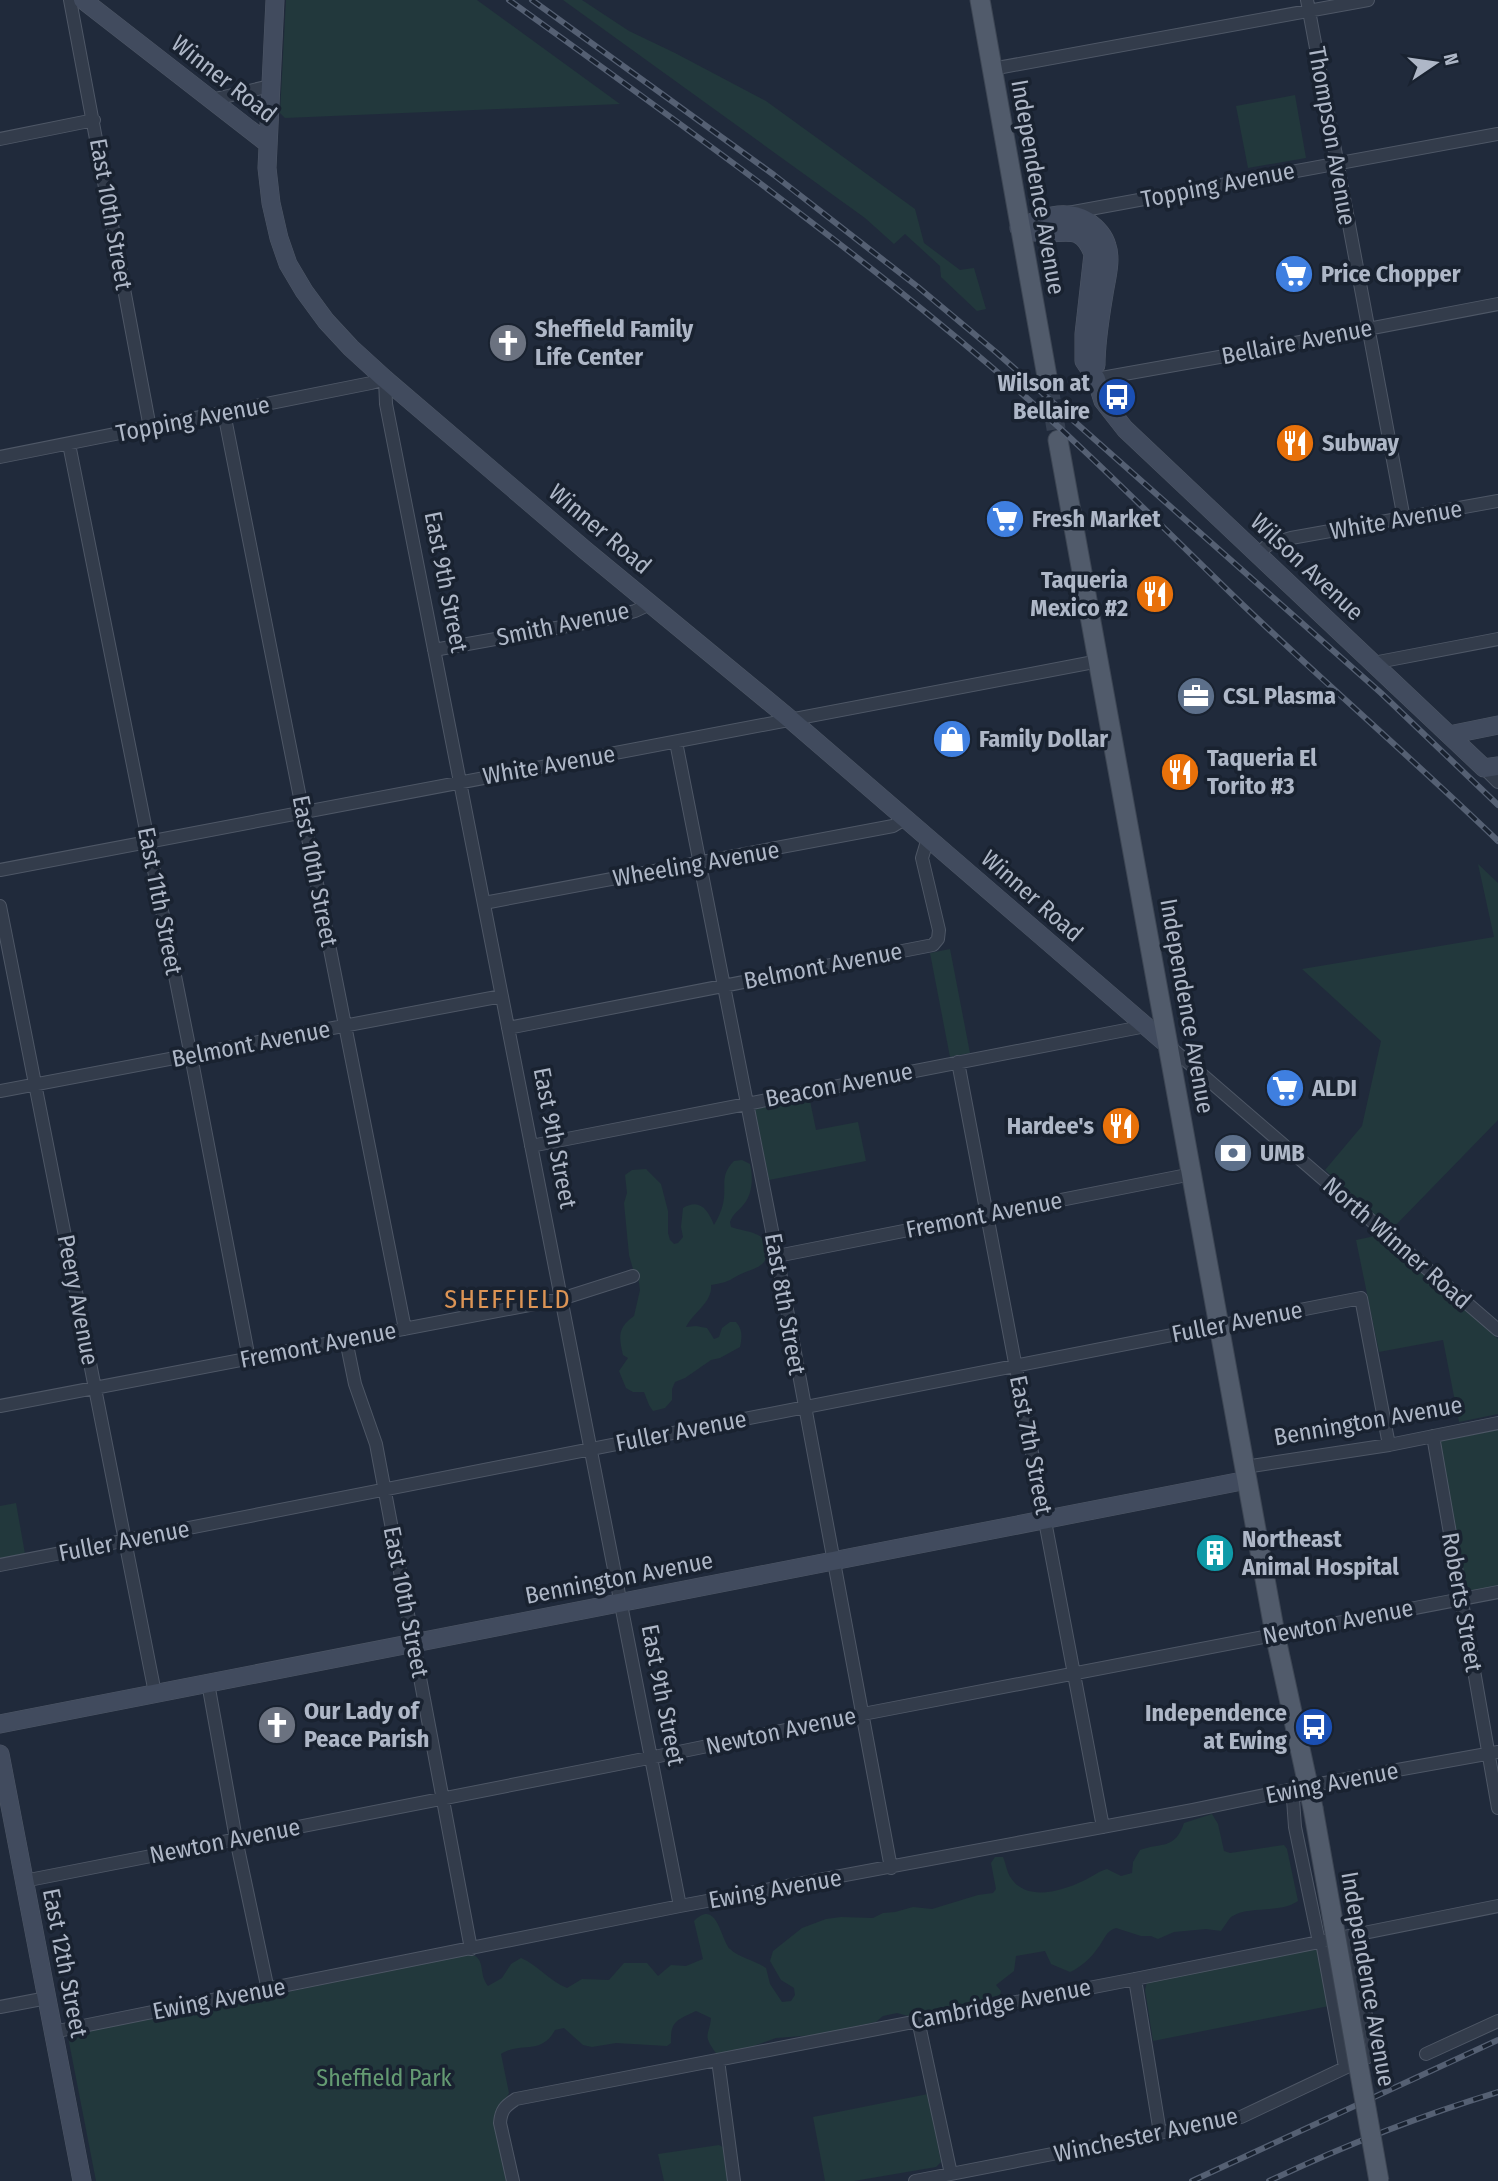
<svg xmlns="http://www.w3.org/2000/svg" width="1498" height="2181" viewBox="0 0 1498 2181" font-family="'Fira Sans Condensed',sans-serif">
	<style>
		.green { fill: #22383c }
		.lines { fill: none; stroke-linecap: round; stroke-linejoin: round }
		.primary-tunnel { stroke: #353f50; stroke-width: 19; stroke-dasharray: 19 10; stroke-linecap: butt }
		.street-casing { stroke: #4e5766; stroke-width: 14 }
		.secondary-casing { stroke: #4e5766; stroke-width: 19 }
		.primary-casing { stroke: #3d4654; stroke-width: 21 }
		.street { stroke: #333c4b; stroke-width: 12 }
		.secondary { stroke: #414b5e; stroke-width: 18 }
		.primary { stroke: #515b6b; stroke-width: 19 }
		.rail-casing { stroke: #556073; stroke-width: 6 }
		.rail { stroke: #192230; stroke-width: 3.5; stroke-dasharray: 10; stroke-linecap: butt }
		.primary-bridge-casing { stroke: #3d4654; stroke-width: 21; stroke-linecap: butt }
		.primary-bridge { stroke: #515b6b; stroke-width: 19 }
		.labels { text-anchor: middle; stroke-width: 7; stroke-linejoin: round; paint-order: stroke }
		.street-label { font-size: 24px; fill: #aeb7c7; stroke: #192230 }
		.poi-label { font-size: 24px; font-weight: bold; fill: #aeb7c7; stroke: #192230; text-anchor: start }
		.park-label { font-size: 24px; fill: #649a72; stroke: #192230 }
		.neighbourhood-label { font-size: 26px; letter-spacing: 2px; fill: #dc9455; stroke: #192230 }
	</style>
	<rect width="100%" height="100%" fill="#202a3b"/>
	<!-- green -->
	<path class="green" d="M286 0H477L620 104 285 118 280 113Z
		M563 0H582L629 31 675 53 766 101 915 209 924 243 960 270 974 268 986 309 977 311 941 277 940 266 905 234 894 244 865 218Z
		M1295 95 1306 158 1248 168 1236 106Z
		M1478 864 1498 883V1120L1391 1230 1325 1170 1362 1126 1381 1041 1302 969 1494 937Z
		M950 949 970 1053 950 1057 930 953Z
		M809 1096 816 1130 858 1122 866 1161 769 1180 755 1111 756 1108Z
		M742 1160 750 1164C753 1176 753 1193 744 1204 739 1211 733 1213 730 1222L731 1227C739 1230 751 1231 758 1235 764 1238 765 1243 766 1249 770 1269 750 1268 737 1276 727 1282 724 1283 711 1285 713 1302 693 1313 686 1327L696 1326 707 1328 714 1339 719 1337 722 1328 730 1322H736C743 1330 742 1338 740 1347L720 1358 711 1360 685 1378 675 1382 672 1389V1400L665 1408 653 1411 649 1405 644 1392H633L626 1388 619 1371 628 1358 623 1355C619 1337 617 1328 634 1316L640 1290 638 1276 633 1269 629 1255 624 1203 627 1193 625 1175 632 1170 646 1169 661 1184 668 1211V1233L670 1240 674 1244 678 1243 683 1237 681 1227 683 1208C700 1198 708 1210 714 1225 718 1218 721 1212 723 1204 727 1186 719 1176 734 1161Z
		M1375 1236 1455 1299 1498 1339V1414L1459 1422 1443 1340 1379 1352 1356 1240Z
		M1498 1428V1586L1470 1591 1465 1587 1440 1440Z
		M16 1503 25 1554 0 1559V1506Z
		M1212 1814 1218 1824 1224 1851 1230 1853 1284 1845 1287 1849 1298 1901C1279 1914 1248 1905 1231 1917 1228 1920 1224 1927 1221 1931L1206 1929 1174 1932 1158 1939 1151 1936H1141L1116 1928C1105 1931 1104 1941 1097 1949 1092 1957 1080 1968 1070 1972L1051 1964 1045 1951 1016 1956 1014 1971 996 1985 1001 1991 1000 1995 912 2017 897 2013 883 2016 876 2022 815 2035 776 2038 748 2048 721 2054 716 2053C702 2034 709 2037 711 2018L696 2011C678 2020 670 2020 671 2043L667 2046 616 2043 592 2047 583 2045 564 2028 555 2030C541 2056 521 2041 501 2054L509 2093 500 2109 511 2181H96L68 2037 71 2034 211 2008 441 1960C452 1957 477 1946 481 1965 483 1974 482 1978 488 1986L502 1978 511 1964 521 1958C538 1965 549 1981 567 1988L582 1979 609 1980 624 1963H647L658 1976 671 1965 686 1966 703 1959 694 1921C717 1897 721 1941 730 1949 740 1958 754 1960 766 1968L770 1984 782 2002 791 2001 795 1995 794 1988 781 1980 770 1961 773 1951 802 1928 826 1919 841 1917 873 1918 883 1913 895 1912 913 1907 932 1909 978 1895 993 1893 996 1889 991 1863 995 1857H1003C1006 1864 1007 1873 1011 1878 1026 1902 1062 1891 1083 1881 1092 1877 1097 1872 1107 1869L1121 1876 1132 1873 1133 1862 1140 1850C1162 1842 1175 1850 1184 1823Z
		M1317 1948 1329 2006 1153 2041 1145 1990 1147 1982Z
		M928 2094 941 2162 936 2167 854 2181H825L813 2117Z
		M719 2145 724 2148 730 2181H664L658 2154Z"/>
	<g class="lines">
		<!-- primary-tunnel -->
		<path class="primary-tunnel" d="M1048 382 1058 440"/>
		<!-- street casing -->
		<g class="street-casing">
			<path id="street" d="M70 0 150 428
				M1307 0 1404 519
				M992 69 1368 0
				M211 100 270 86
				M0 139 94 120
				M1068 213 1498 134
				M1096 379 1253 351 1498 304
				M224 413 405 1329
				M69 444 191 1056 249 1359
				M0 457 371 383 385 379 386 404 680 1906
				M1258 554 1268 545 1291 538 1498 501
				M434 650 606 619 635 611 650 604
				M1373 663 1498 639
				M676 742 777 1256 891 1868
				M1484 768 1498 782
				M0 870 1099 661
				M484 903 893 826 906 818
				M0 906 155 1693
				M508 1028 933 945 938 939 939 930 922 858 928 838
				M1169 1046 1498 1330
				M958 1062 1103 1827
				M0 1091 502 996
				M531 1146 1146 1026
				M777 1256 1192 1174
				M346 1340 355 1384 376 1444 471 1949
				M0 1406 561 1299 633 1276
				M1433 1436 1498 1808
				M1245 1467 1389 1445 1498 1423
				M0 1565 1361 1298 1389 1445
				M208 1683 236 1839 268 1990
				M1305 1788 1293 1799 1295 1827 1319 1942
				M24 1881 664 1755 863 1714 1498 1592
				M1322 1942 1345 2067
				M1135 1979 1160 2133
				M0 2007 47 1998
				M918 2020 951 2174
				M53 2032 680 1906 1193 1810 1308 1786 1498 1752
				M1426 2054 1498 2021
				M718 2060 734 2181
				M513 2181 500 2123C501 2110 505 2106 516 2099L1135 1979 1498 1906
				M915 2181 1241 2117 1370 2056 1372 2047 1351 1936"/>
		</g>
		<!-- secondary casing -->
		<g class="secondary-casing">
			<path id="secondary" d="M83 0 267 143
				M275 0 267 168 271 203 279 238 288 264 304 291 326 321 351 348 385 379 585 550 790 719 1169 1046
				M1019 228C1025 229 1030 232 1036 232 1062 237 1080 220 1093 254L1084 334V361L1096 379 1103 401 1125 429 1484 768 1498 766
				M1019 228C1041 218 1064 208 1087 221 1096 227 1104 235 1107 246 1112 260 1106 280 1104 294 1100 318 1096 341 1096 365
				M1449 735 1498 725
				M0 1724 1247 1480
				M0 1754 82 2181"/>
		</g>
		<!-- primary casing -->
		<g class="primary-casing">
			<path id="primary" d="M980 0 1048 382
				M1058 440 1275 1634 1313 1808"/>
		</g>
		<!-- street -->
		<use href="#street" class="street"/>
		<!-- secondary -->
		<use href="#secondary" class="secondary"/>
		<!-- primary -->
		<use href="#primary" class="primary"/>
		<!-- rail casing -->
		<g class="rail-casing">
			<path id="rail" d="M509 0C671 117 835 234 988 364 1077 440 1159 524 1244 606 1328 686 1415 761 1498 841
				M532 0 774 175 918 287 997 353 1381 693 1498 805
				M1192 2181 1498 2040
				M1269 2181C1343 2146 1419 2116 1498 2092"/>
		</g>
		<!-- rail -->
		<use href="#rail" class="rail"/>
		<!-- primary-bridge casing -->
		<g class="primary-bridge-casing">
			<path id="primary-bridge" d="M1313 1808 1379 2181"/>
		</g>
		<!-- primary-bridge -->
		<use href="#primary-bridge" class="primary-bridge"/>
	</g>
	<!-- icons -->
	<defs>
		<g id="supermarket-disc" transform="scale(2.0125)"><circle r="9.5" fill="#3f7fe0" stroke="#192230"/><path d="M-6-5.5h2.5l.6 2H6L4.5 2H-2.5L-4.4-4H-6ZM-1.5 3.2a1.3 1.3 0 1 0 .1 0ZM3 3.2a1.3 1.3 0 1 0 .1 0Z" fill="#fff"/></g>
		<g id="church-disc" transform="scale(2.0125)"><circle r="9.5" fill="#6b7280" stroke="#192230"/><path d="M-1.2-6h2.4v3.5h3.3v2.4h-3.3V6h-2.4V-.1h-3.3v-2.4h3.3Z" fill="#fff"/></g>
		<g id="bus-disc" transform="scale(2.0125)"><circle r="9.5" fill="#1a4fb4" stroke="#192230"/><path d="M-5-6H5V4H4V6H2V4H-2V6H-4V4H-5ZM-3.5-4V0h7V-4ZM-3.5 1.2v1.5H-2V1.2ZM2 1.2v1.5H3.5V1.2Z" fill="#fff"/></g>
		<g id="restaurant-disc" transform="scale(2.0125)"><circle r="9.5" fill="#e8710a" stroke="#192230"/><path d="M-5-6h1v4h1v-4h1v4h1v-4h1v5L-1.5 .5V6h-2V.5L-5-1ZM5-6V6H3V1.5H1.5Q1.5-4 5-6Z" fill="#fff"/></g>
		<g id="office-disc" transform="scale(2.0125)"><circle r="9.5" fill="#5c6f8a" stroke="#192230"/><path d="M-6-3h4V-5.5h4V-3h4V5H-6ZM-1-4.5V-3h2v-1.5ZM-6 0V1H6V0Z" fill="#fff"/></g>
		<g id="shop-disc" transform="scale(2.0125)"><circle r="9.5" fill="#3f7fe0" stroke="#192230"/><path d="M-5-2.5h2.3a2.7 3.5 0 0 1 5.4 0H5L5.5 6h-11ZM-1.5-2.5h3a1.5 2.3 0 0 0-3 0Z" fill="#fff"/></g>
		<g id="bank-disc" transform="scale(2.0125)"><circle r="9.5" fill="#5c6f8a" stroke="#192230"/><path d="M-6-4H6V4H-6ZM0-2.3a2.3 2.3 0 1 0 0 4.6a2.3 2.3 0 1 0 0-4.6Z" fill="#fff"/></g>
		<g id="building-disc" transform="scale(2.0125)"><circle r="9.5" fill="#0f9aa8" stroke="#192230"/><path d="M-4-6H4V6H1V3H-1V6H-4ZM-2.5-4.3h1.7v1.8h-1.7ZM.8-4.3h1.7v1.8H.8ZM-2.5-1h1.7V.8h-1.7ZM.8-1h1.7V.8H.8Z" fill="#fff"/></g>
	</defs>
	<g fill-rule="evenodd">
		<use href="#supermarket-disc" x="1294" y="274"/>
		<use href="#church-disc" x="508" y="343"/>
		<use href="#bus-disc" x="1117" y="397"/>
		<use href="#restaurant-disc" x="1295" y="443"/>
		<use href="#supermarket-disc" x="1005" y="519"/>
		<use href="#restaurant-disc" x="1155" y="594"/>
		<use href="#office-disc" x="1196" y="696"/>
		<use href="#shop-disc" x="952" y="739"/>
		<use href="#restaurant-disc" x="1180" y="772"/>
		<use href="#supermarket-disc" x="1285" y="1088"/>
		<use href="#restaurant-disc" x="1121" y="1126"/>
		<use href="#bank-disc" x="1233" y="1153"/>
		<use href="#building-disc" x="1215" y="1553"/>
		<use href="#church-disc" x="277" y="1725"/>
		<use href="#bus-disc" x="1314" y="1727"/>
	</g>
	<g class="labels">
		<!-- street labels -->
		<g class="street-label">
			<text transform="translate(224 79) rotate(38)" y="8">Winner Road</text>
			<text transform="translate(1332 136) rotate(80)" y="8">Thompson Avenue</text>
			<text transform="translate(1218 185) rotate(-11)" y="8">Topping Avenue</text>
			<text transform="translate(1038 187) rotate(80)" y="8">Independence Avenue</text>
			<text transform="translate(111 214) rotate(80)" y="8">East 10th Street</text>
			<text transform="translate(1297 342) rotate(-11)" y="8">Bellaire Avenue</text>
			<text transform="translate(193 419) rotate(-11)" y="8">Topping Avenue</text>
			<text transform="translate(1396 520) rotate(-10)" y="8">White Avenue</text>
			<text transform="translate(600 529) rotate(40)" y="8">Winner Road</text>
			<text transform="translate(1307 567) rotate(43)" y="8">Wilson Avenue</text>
			<text transform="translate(446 582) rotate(79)" y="8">East 9th Street</text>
			<text transform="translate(563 624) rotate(-12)" y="8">Smith Avenue</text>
			<text transform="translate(549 765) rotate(-10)" y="8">White Avenue</text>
			<text transform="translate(696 864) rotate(-10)" y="8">Wheeling Avenue</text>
			<text transform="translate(315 871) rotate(79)" y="8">East 10th Street</text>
			<text transform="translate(1032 896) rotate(41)" y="8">Winner Road</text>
			<text transform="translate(160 901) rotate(79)" y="8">East 11th Street</text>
			<text transform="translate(823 966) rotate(-11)" y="8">Belmont Avenue</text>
			<text transform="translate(1187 1006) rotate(80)" y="8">Independence Avenue</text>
			<text transform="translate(251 1044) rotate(-11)" y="8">Belmont Avenue</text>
			<text transform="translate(839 1085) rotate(-11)" y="8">Beacon Avenue</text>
			<text transform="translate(555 1138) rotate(79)" y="8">East 9th Street</text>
			<text transform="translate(984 1215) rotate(-11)" y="8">Fremont Avenue</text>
			<text transform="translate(1397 1243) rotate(41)" y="8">North Winner Road</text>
			<text transform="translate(78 1300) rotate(79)" y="8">Peery Avenue</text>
			<text transform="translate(785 1304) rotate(80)" y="8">East 8th Street</text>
			<text transform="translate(1237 1322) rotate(-11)" y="8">Fuller Avenue</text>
			<text transform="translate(318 1345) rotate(-11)" y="8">Fremont Avenue</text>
			<text transform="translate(1368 1421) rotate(-10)" y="8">Bennington Avenue</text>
			<text transform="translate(681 1431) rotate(-11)" y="8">Fuller Avenue</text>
			<text transform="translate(1031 1445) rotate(79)" y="8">East 7th Street</text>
			<text transform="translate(124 1541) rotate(-11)" y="8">Fuller Avenue</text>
			<text transform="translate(619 1578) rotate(-11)" y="8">Bennington Avenue</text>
			<text transform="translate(406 1602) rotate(79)" y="8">East 10th Street</text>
			<text transform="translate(1462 1602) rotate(80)" y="8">Roberts Street</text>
			<text transform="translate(1338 1622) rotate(-11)" y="8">Newton Avenue</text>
			<text transform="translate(663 1695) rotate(79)" y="8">East 9th Street</text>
			<text transform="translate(781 1731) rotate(-12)" y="8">Newton Avenue</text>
			<text transform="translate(1332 1783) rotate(-11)" y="8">Ewing Avenue</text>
			<text transform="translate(225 1841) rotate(-11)" y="8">Newton Avenue</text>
			<text transform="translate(775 1889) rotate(-10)" y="8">Ewing Avenue</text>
			<text transform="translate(65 1963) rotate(79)" y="8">East 12th Street</text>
			<text transform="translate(1368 1979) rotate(80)" y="8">Independence Avenue</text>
			<text transform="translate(219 1999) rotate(-11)" y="8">Ewing Avenue</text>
			<text transform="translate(1001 2004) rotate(-11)" y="8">Cambridge Avenue</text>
			<text transform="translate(1146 2135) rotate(-12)" y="8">Winchester Avenue</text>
		</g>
		<!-- poi labels -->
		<g class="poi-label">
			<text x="1321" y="282">Price Chopper</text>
			<text x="535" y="337">Sheffield Family<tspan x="535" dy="28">Life Center</tspan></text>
			<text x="1090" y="391" text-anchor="end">Wilson at<tspan x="1090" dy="28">Bellaire</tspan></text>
			<text x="1322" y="451">Subway</text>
			<text x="1032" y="527">Fresh Market</text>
			<text x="1128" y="588" text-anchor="end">Taqueria<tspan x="1128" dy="28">Mexico #2</tspan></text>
			<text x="1223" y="704">CSL Plasma</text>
			<text x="979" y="747">Family Dollar</text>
			<text x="1207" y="766">Taqueria El<tspan x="1207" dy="28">Torito #3</tspan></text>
			<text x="1312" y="1096">ALDI</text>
			<text x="1094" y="1134" text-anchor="end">Hardee's</text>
			<text x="1260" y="1161">UMB</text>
			<text x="1242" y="1547">Northeast<tspan x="1242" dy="28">Animal Hospital</tspan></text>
			<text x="304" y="1719">Our Lady of<tspan x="304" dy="28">Peace Parish</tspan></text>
			<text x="1287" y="1721" text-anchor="end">Independence<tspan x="1287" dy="28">at Ewing</tspan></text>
		</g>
		<!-- park labels -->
		<g class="park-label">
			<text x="384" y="2086">Sheffield Park</text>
		</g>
		<!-- neighbourhood labels -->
		<g class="neighbourhood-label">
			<text x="508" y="1308">SHEFFIELD</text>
		</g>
	</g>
	<!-- north arrow -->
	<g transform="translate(1435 63) rotate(77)" stroke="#192230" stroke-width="5" paint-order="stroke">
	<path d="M0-5L12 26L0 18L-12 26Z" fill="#aeb7c7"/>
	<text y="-10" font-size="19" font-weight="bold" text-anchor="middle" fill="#aeb7c7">N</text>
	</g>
</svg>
